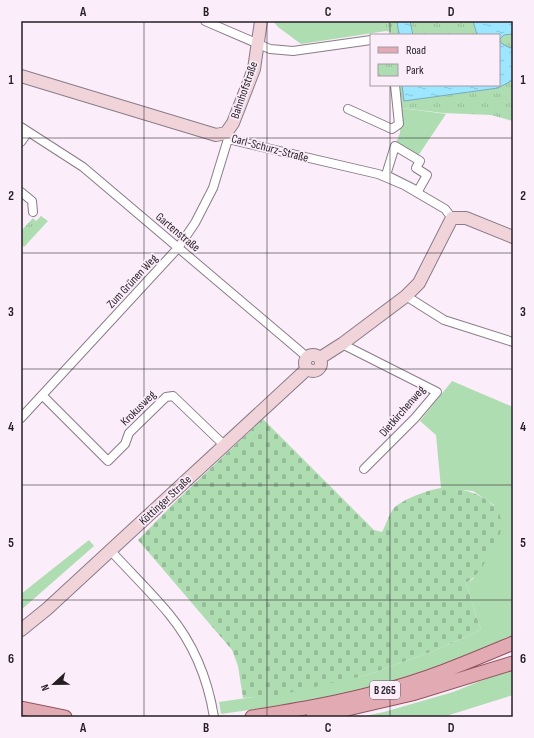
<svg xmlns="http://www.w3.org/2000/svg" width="534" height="738" viewBox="0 0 534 738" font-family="'Sofia Sans Condensed',sans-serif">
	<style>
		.green { fill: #afddb2 }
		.cemetery { fill: url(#cemetery-stones) }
		.park { fill: url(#park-tufts) }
		.water { fill: url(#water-ripples); stroke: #78abbd }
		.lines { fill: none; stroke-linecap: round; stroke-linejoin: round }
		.street-casing { stroke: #897c88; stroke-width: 10 }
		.secondary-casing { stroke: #897c88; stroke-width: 14 }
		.primary-casing { stroke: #935460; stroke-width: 15 }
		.street { stroke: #fff; stroke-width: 8 }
		.secondary { stroke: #f0d4d9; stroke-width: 12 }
		.primary { stroke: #e2aab3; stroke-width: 13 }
		.grid { fill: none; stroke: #251f24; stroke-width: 1; stroke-opacity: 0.55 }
		.labels { text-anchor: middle; stroke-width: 3.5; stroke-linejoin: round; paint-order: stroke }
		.shield { fill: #fbedfa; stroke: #655d64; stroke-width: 1 }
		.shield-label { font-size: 11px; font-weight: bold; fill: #251f24 }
		.street-label { font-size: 12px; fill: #251f24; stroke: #fbedfa }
		.neatline { fill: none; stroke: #251f24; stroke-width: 1.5 }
		.grid-label { font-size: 13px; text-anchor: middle; font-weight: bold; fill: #251f24 }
	</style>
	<defs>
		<pattern id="cemetery-stones" width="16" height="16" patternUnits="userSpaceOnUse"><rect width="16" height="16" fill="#afddb2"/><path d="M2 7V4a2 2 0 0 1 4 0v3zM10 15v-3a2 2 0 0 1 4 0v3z" fill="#96bd99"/></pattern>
		<pattern id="park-tufts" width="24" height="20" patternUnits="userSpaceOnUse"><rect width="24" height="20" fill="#afddb2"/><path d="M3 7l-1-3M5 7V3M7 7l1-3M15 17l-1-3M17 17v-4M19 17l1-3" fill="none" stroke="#96bd99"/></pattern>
		<pattern id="water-ripples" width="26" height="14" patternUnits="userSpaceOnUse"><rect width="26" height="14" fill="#9ce7ff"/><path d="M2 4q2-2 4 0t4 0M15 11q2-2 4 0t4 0" fill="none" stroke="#86c6da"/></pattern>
	</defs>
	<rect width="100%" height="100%" fill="#fbedfa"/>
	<!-- green -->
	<path class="green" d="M273 21H397L399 35H392L391 32 386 31 301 44 278 27Z
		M401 108 446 114 416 159 395 146 400 133Z
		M452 381 513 407V636L421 674 332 698 221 714 219 702 254 697 367 675 436 650 481 630 466 583 473 579 494 505 473 491 441 488 436 435 420 421Z
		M89 540 94 546 21 610V594Z
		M513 668V695L443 717H360L384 712 453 692Z"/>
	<!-- cemetery -->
	<path class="cemetery" d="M263 419 374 530 382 532C386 525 389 514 394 508 403 499 430 489 442 488 467 487 510 501 500 534 498 539 494 545 492 550 485 563 479 575 466 583L481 630 436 650 367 675 279 695 243 698 238 666 232 650 138 540 177 500Z"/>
	<!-- park -->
	<path class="park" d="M386 21H513V121L491 115 443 113 401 108 398 85H499V35H392L391 31H386Z
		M41 216 48 221 24 247 21 244V231L33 218 36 221Z"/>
	<!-- water -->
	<path class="water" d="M397 21H410L413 35H399Z
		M473 21H513V34L504 35 500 39 501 43 510 48 513 46V80L498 88 404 101 402 85H499V35H477Z"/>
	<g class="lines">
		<!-- street casing -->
		<g class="street-casing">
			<path id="street" d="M205 21 270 49 293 51 371 40
				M348 109 392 129 399 124 395 85
				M21 127 83 167 307 357
				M228 139 378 174 404 185 445 209 452 218
				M21 142 28 132
				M395 146 420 161 416 168 427 175 418 191 386 175Z
				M21 192 32 201 33 212
				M406 296 444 320 513 342
				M342 344 437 392 415 418 364 469
				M42 395 108 461 125 444 129 433 166 397 173 396 224 445
				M21 418 178 248 195 223 213 188 228 139
				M111 551C130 572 151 592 169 614 193 643 208 680 214 717"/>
		</g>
		<!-- secondary casing -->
		<g class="secondary-casing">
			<path id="secondary" d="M21 76 216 135 226 133 233 123 254 69 261 21
				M305 363a8 8 0 1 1 16 0a8 8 0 1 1-16 0Z
				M320 358 342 344 406 296 419 283 452 218H466L513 237
				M21 630 47 609 307 369"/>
		</g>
		<!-- primary casing -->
		<g class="primary-casing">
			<path id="primary" d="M21 708 65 717
				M252 717C295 710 338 703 381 691 426 680 470 661 513 643
				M313 717 412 694 513 663"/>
		</g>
		<!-- street -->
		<use href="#street" class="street"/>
		<!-- secondary -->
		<use href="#secondary" class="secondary"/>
		<!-- primary -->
		<use href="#primary" class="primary"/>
	</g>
	<!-- grid -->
	<path class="grid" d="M144 21V717M267 21V717M390 21V35M390 85V717M21 138H513M21 253H513M21 369H513M21 485H513M21 600H513"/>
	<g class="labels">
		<!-- shield labels -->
		<rect class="shield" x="370" y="681" width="30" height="18" rx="3"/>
		<g class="shield-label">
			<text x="385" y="694">B 265</text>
		</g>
		<!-- street labels -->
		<g class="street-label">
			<text transform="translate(244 90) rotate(-71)" y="4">Bahnhofstraße</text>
			<text transform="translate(270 148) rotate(15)" y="4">Carl-Schurz-Straße</text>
			<text transform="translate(178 232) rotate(40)" y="4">Gartenstraße</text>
			<text transform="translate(132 281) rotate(-47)" y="4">Zum Grünen Weg</text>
			<text transform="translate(138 408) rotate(-45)" y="4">Krokusweg</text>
			<text transform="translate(402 411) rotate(-49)" y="4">Dietkirchenweg</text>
			<text transform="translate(165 500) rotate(-43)" y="4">Köttinger Straße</text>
		</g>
	</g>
	<!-- border -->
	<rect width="534" height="738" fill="none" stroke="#fbedfa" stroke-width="44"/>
	<!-- legend -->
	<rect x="370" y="34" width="130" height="52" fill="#fbedfa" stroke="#a59ba4"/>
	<rect x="378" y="47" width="20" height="6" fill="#e2aab3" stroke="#a59ba4"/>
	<text x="406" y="54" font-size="12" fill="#251f24">Road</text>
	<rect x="378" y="64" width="20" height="12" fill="url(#park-tufts)" stroke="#a59ba4"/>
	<text x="406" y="74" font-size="12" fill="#251f24">Park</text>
	<!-- north arrow -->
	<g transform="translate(54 684) rotate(248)" stroke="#fbedfa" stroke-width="3" paint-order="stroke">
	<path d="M0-3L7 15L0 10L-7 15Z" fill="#251f24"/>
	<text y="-6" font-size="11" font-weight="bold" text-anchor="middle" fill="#251f24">N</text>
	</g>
	<rect x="22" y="22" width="490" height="694" class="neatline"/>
	<g class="grid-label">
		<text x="83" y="16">A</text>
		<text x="206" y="16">B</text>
		<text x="328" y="16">C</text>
		<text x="451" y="16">D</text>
		<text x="11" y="84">1</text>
		<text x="523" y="84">1</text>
		<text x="11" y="200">2</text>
		<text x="523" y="200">2</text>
		<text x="11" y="316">3</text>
		<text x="523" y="316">3</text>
		<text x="11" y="431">4</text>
		<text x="523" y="431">4</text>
		<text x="11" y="547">5</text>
		<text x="523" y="547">5</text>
		<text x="11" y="663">6</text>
		<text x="523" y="663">6</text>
		<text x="83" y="732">A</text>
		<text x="206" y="732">B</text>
		<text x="328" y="732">C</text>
		<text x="451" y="732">D</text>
	</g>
</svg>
